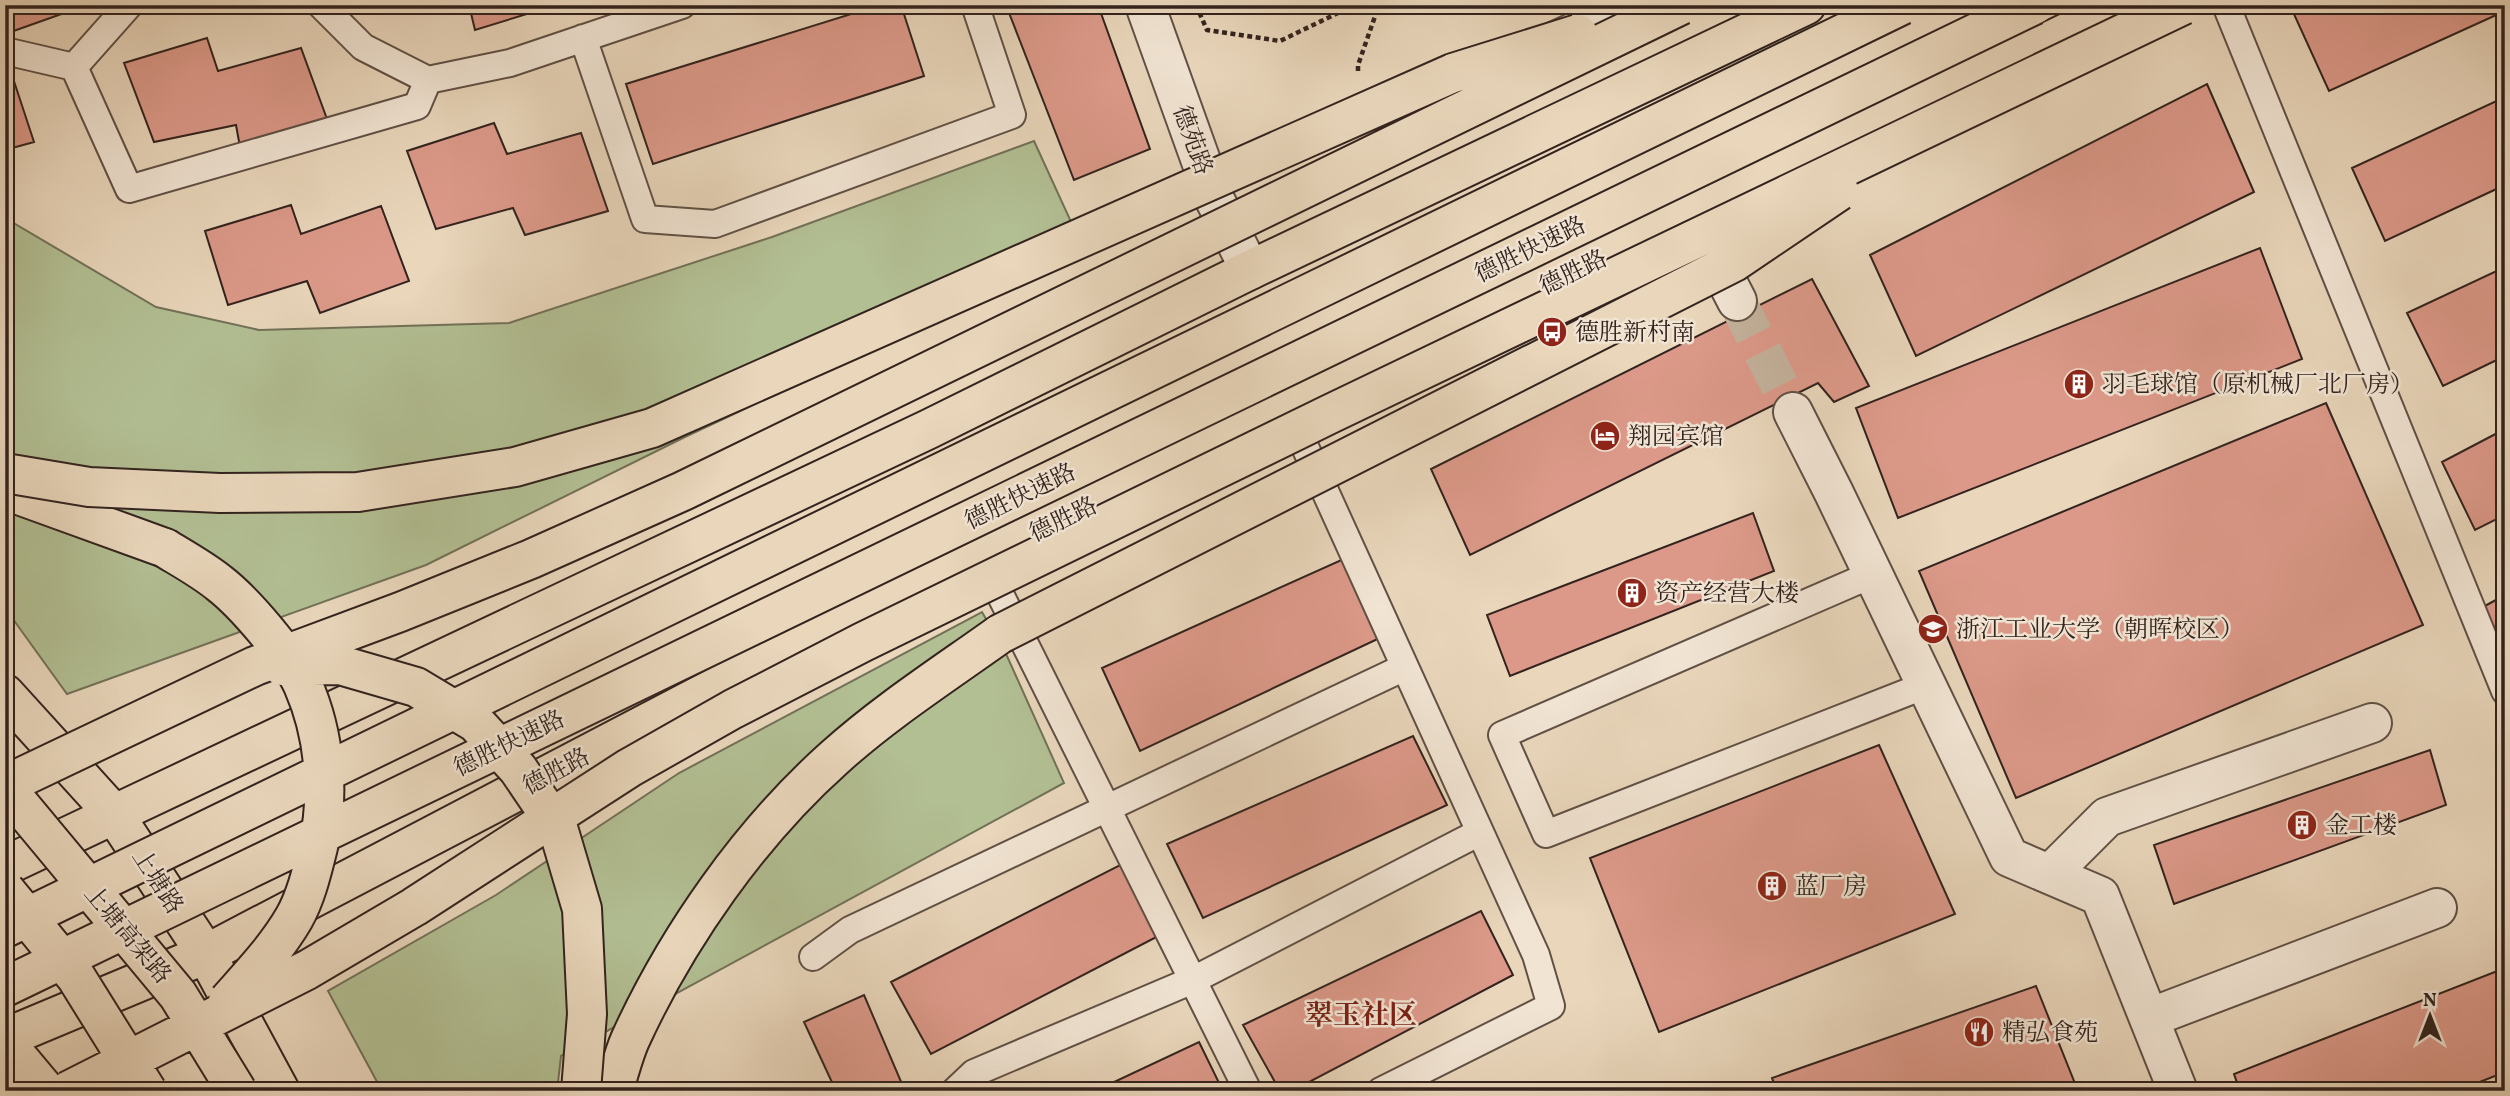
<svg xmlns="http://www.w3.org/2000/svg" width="2510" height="1096" viewBox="0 0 2510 1096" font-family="Vollkorn,'Noto Serif SC',serif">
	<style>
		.green { fill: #b2bf93; stroke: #727158; stroke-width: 2 }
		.building { fill: #dc9989; stroke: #32231e; stroke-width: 2 }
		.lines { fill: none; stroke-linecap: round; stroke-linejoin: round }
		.street-tunnel { stroke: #c4b29c; stroke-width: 38; stroke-dasharray: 38 19; stroke-linecap: butt }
		.lane-casing { stroke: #605045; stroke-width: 30 }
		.street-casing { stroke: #605045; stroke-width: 42 }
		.primary-casing { stroke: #32231e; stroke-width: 42 }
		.highway-casing { stroke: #32231e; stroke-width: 42 }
		.path { stroke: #32231e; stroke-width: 4.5; stroke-dasharray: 5 3.5; stroke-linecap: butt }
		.lane { stroke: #f1e4d3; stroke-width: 26 }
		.street { stroke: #f1e4d3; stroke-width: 38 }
		.primary { stroke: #e9d6bb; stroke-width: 38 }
		.highway { stroke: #e9d6bb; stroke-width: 38 }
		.highway-bridge-casing { stroke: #32231e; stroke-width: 42; stroke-linecap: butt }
		.highway-bridge { stroke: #e9d6bb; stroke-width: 38 }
		.labels { text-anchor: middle; stroke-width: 5; stroke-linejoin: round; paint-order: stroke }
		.street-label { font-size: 24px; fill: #32231e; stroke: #f1e4d3 }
		.poi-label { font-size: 24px; fill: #32231e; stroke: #f1e4d3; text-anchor: start }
		.quarter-label { font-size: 28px; font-weight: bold; fill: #7a1f14; stroke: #f1e4d3 }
	</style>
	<rect width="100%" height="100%" fill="#e9d6bb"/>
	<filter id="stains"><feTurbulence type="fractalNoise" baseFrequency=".00286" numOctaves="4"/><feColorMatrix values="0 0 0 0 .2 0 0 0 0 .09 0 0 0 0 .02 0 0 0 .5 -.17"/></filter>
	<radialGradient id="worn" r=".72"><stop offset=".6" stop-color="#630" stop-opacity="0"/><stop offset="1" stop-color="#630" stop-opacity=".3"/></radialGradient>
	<!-- green -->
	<path class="green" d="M1034 141 1078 237 826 371 687 436 426 565 67 694 5 608V218L156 307 259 330 509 323 772 237Z
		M982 612 1007 656 1064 783 561 1056 557 1091H382L328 991 496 895 679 773Z"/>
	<!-- building -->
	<path class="building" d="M5 5H84V6L5 34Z
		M469 5H556L475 30Z
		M880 5H901L924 76 653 164 626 84Z
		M1006 5H1098L1150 149 1074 180Z
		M2306 5H2505V11L2329 91 2293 12Z
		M207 38 218 71 301 48 327 119 240 147 236 125 154 142 124 63Z
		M9 66 34 142 5 150V67Z
		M2207 84 2254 192 1916 356 1870 255Z
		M2505 97V185L2385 241 2352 168Z
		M494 123 507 154 581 133 608 211 525 235 513 208 436 229 407 151Z
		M291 205 301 234 381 206 409 281 320 313 307 281 228 305 205 231Z
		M2260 248 2302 359 1898 518 1856 408Z
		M2505 267V356L2443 386 2407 313Z
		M1812 279 1869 386 1834 402 1818 383 1470 555 1431 469Z
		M2326 403 2423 625 2016 798 1919 571Z
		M2505 429V515L2475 530 2442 462Z
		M1753 513 1774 571 1510 676 1487 615Z
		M1348 557 1384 636 1140 751 1102 668Z
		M2505 595V647L2483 607Z
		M1413 736 1447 805 1203 918 1167 844Z
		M1879 745 1955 914 1659 1032 1590 858Z
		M2430 750 2446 805 2174 904 2154 845Z
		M1128 861 1166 932 931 1054 891 982Z
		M1481 911 1513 975 1292 1091H1280L1243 1025Z
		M2505 968V1072L2457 1091H2240L2234 1074Z
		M2036 986 2078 1091H1777L1772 1078Z
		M864 995 905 1091H836L804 1022Z
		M1199 1042 1223 1091H1095Z"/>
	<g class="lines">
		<!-- street-tunnel -->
		<path class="street-tunnel" d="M1737 301 1793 412"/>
		<!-- lane casing -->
		<g class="lane-casing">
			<path id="lane" d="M321 5 363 47 428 80 510 63 682 5
				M2226 5 2505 691
				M583 38 645 219 715 224 1012 115 975 5
				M5 51 74 67 129 5
				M74 67 129 189 417 106 428 80
				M1290 414 1536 955 1551 1006 1381 1091
				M986 566 1248 1091
				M1873 574 1502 735 1546 834 1926 685
				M813 957 850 930 1405 667
				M955 1091 974 1073 1193 980 1480 832"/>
		</g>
		<!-- street casing -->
		<g class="street-casing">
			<path id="street" d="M1145 5 1215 200 1250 270
				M1545 46 1632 5
				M1706 241 1737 301
				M1793 412 1834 493 2009 857 2100 896 2178 1091
				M2050 874 2107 817 2372 723
				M2149 1018 2437 908"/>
		</g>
		<!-- primary casing -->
		<g class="primary-casing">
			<path id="primary" d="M5 694 114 814 206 954 280 1091
				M5 866 929 429 1250 270 1806 5
				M5 1038 206 954 735 677 2124 5
				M5 1042 46 1091"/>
		</g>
		<!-- highway casing -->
		<g class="highway-casing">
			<path id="highway" d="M5 490 165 548
				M613 1091C619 1074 623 1056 630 1040 677 937 750 833 834 758 885 712 944 674 1000 634"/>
		</g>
		<!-- path -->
		<path class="path" d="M1196 5 1207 30 1280 41 1340 12 1367 5
			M1358 71V65L1379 5"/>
		<!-- lane -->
		<use href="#lane" class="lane"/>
		<!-- street -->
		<use href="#street" class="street"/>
		<!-- primary -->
		<use href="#primary" class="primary"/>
		<!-- highway -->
		<use href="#highway" class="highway"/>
		<!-- highway-bridge casing -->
		<g class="highway-bridge-casing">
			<path id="highway-bridge" d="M5 473 89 487 220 493 358 492 515 467 652 428 1453 73 1578 34
				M165 548C183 559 203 570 219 583 245 603 290 656 303 685 325 735 330 795 318 847 312 871 306 897 294 918 276 949 251 975 228 1001
				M1000 634 1734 262 1839 191
				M282 666 340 665 416 687 476 723 518 769 558 828 582 909 587 1014 581 1091
				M5 785 255 666 400 612 531 559 683 491 1681 5
				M5 787 178 995 237 1091
				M5 890 76 977 147 1091
				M5 928 1902 5
				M5 987 2034 5
				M68 1091 307 970 414 907 629 768 733 709 863 642 1330 414 2183 5"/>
		</g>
		<!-- highway-bridge -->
		<use href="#highway-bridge" class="highway-bridge"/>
	</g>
	<!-- icons -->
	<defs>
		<g id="bus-disc" transform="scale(1.575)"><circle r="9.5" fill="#8f2418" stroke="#f1e4d3"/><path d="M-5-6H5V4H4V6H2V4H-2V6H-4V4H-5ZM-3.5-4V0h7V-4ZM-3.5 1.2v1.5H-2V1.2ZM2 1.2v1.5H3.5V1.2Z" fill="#fff"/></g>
		<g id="building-disc" transform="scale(1.575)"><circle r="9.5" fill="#8f2418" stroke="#f1e4d3"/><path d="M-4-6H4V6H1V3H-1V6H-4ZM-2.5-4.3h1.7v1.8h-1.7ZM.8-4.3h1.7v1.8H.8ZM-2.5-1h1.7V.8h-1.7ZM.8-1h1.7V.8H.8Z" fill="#fff"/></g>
		<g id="hotel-disc" transform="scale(1.575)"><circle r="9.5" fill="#8f2418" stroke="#f1e4d3"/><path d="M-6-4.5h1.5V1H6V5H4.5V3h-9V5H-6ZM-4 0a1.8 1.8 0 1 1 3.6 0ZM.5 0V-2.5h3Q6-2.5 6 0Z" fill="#fff"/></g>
		<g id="university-disc" transform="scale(1.575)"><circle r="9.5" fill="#8f2418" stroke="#f1e4d3"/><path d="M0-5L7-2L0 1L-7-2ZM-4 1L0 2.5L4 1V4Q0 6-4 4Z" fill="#fff"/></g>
		<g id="restaurant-disc" transform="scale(1.575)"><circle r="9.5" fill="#8f2418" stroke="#f1e4d3"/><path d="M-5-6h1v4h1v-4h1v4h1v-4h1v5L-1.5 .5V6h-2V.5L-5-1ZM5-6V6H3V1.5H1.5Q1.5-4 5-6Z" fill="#fff"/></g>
	</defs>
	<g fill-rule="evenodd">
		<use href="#bus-disc" x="1552" y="332"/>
		<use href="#building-disc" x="2079" y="384"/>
		<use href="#hotel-disc" x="1605" y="436"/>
		<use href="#building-disc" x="1632" y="593"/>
		<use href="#university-disc" x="1933" y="629"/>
		<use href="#building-disc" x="2302" y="825"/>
		<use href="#building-disc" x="1772" y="886"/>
		<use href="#restaurant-disc" x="1979" y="1032"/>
	</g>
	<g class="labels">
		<!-- street labels -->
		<g class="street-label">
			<text transform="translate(1193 140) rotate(70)" y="8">德苑路</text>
			<text transform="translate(1530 249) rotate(-26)" y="8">德胜快速路</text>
			<text transform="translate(1573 272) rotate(-26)" y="8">德胜路</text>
			<text transform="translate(1020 496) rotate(-26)" y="8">德胜快速路</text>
			<text transform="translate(1063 519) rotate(-26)" y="8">德胜路</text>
			<text transform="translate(509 743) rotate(-26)" y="8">德胜快速路</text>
			<text transform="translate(556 771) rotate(-28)" y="8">德胜路</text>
			<text transform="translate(158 881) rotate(57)" y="8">上塘路</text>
			<text transform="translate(128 934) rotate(50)" y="8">上塘高架路</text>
		</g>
		<!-- poi labels -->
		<g class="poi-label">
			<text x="1575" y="340">德胜新村南</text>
			<text x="2102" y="392">羽毛球馆（原机械厂北厂房）</text>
			<text x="1628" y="444">翔园宾馆</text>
			<text x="1655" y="601">资产经营大楼</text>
			<text x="1956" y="637">浙江工业大学（朝晖校区）</text>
			<text x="2325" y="833">金工楼</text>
			<text x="1795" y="894">蓝厂房</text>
			<text x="2002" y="1040">精弘食苑</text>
		</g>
		<!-- quarter labels -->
		<g class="quarter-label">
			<text x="1361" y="1024">翠玉社区</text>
		</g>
	</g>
	<!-- margin -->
	<rect width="2510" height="1096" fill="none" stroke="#e9d6bb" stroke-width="28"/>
	<rect x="7" y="7" width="2496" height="1082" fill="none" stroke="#32231e" stroke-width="3.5"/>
	<rect x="14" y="14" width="2482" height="1068" fill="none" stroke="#32231e" stroke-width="2"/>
	<!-- north arrow -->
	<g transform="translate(2430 1016)" stroke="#f1e4d3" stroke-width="5" paint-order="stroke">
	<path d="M0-5L12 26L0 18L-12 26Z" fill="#32231e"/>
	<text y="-10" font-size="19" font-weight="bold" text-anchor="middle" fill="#32231e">N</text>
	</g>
	<rect width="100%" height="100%" filter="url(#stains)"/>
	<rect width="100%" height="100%" fill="url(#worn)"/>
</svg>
